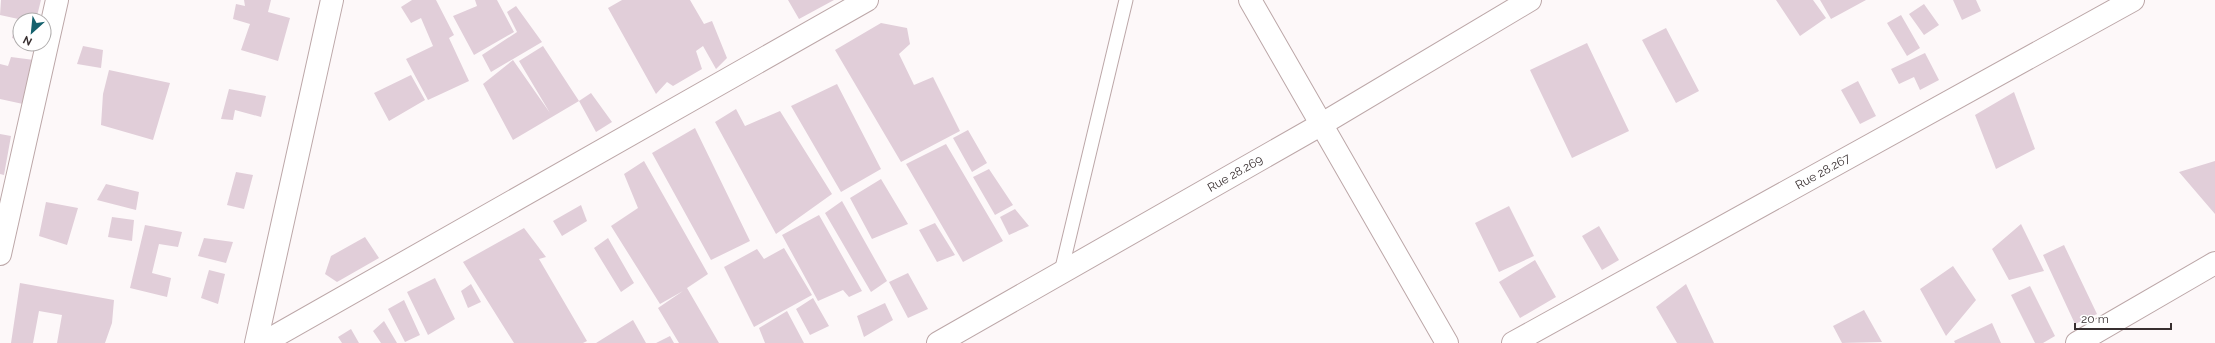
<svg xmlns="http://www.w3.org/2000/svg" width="2215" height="343" viewBox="0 0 2215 343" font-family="Raleway,sans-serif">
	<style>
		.building { fill: #e1ced9 }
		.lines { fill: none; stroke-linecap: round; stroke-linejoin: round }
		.service-casing { stroke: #bca7a8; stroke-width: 15 }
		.minor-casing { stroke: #bca7a8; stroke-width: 24 }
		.service { stroke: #fff; stroke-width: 13 }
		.minor { stroke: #fff; stroke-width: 22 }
		.labels { text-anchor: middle; stroke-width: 3; stroke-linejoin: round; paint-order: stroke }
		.street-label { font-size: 12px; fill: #382f30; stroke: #fff }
	</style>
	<rect width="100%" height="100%" fill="#fdf8f9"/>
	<!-- building -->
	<path class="building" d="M1 0H41L36 20H23L0 15Z
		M244 0H271L268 12 290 18 278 61 241 50 250 24 233 19 236 4 245 6Z
		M412 0H436L454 35 449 38 469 81 428 100 406 59 433 46 421 18 411 23 401 7Z
		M475 0H497L514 32 474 55 453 16 477 6Z
		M622 0H690L704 24 712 21 727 58 716 69 703 46 696 51 702 69 673 86 667 82 656 94 608 8Z
		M788 0H834L799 19Z
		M1776 0H1813L1826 18 1800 36Z
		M1820 0H1866L1831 19Z
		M1953 0H1976L1981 11 1962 20Z
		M1924 4 1939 25 1924 35 1909 14Z
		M516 6 542 42 491 72 482 55 517 32 507 12Z
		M1901 15 1920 48 1907 56 1887 23Z
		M881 23 907 28 910 44 899 54 914 85 933 77 960 131 901 162 835 50Z
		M15 26 20 27V40L12 38Z
		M1666 28 1699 91 1676 103 1642 40Z
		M1587 43 1629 131 1572 158 1530 70Z
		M83 46 103 50 101 68 77 64Z
		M543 46 579 101 513 140 483 84 513 60 550 113 519 61Z
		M1925 53 1939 80 1920 90 1914 77 1899 84 1891 69Z
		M11 57 34 60 23 104 0 99V64L8 66Z
		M109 70 170 83 153 140 101 125 103 94Z
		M411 75 425 100 389 121 374 93Z
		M1858 81 1876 116 1860 124 1841 90Z
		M837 84 881 169 841 192 791 106Z
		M229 89 266 96 261 117 235 110 233 120 221 119Z
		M2014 92 2035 149 1996 169 1975 115Z
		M591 93 612 122 596 132 579 101Z
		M736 109 745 126 780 111 832 194 776 234 715 122Z
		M695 128 750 241 711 260 652 153Z
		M968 130 987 163 972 172 953 138Z
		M0 134 11 136 4 175 0 174Z
		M946 144 1003 241 963 262 906 164Z
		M644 161 708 274 687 288 719 343H679L658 308 683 291 660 304 611 226 638 208 624 174Z
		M2215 161V214L2179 172Z
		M989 169 1013 205 995 215 973 177Z
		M236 172 253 175 244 209 227 205Z
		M881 179 908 224 872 239 850 198Z
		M106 184 139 192 136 210 97 200Z
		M842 201 887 281 871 292 825 213Z
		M46 202 78 208 67 245 39 236Z
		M581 205 587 221 562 236 553 221Z
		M1509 206 1534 256 1499 272 1475 223Z
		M1015 209 1029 226 1009 235 1000 217Z
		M819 215 862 291 849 297 843 290 818 301 782 235Z
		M112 217 134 220 132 241 108 237Z
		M935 223 955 255 937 262 919 230Z
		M2021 224 2044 271 2009 280 1992 249Z
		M145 225 182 232 178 247 159 244 152 273 171 278 167 297 130 288Z
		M1599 226 1619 260 1602 270 1582 236Z
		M524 228 546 257 539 259 587 341 583 343H514L463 262Z
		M365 237 379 258 337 282 325 274 331 256Z
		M204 238 233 242 226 263 198 256Z
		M608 238 634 283 621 292 594 248Z
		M2064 245 2097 314 2075 324 2043 255Z
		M784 248 812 295 754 327 724 267 757 249 764 259Z
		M1535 260 1556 297 1520 318 1499 282Z
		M1953 266 1976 300 1946 336 1920 289Z
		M209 270 225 274 218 304 201 298Z
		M908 273 928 309 908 318 889 282Z
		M435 278 455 319 428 335 407 292Z
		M20 283 114 300 112 323 105 343H57L62 315 39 311 33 343H11Z
		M471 284 481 302 468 308 461 291Z
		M1686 284 1714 343H1677L1656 307Z
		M2030 286 2055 336 2043 343H2035L2011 295Z
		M813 298 829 326 810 335 796 309Z
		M404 300 420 335 405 342 388 309Z
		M885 303 893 320 864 337 857 316Z
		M1864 310 1882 342 1842 343 1833 326Z
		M787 311 804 343H765L759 328Z
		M633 320 646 343H596Z
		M384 321 397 343H381L373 331Z
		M1992 323 2001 343H1955L1954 341Z
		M351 329 359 343H342L338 337Z
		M670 336 674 343H656Z"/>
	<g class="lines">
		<!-- service casing -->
		<g class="service-casing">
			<path id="service" d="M1061 272 1126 0"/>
		</g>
		<!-- minor casing -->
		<g class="minor-casing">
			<g id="minor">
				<path d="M1250 0 1447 343"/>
				<path d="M0 254 57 0"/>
				<path d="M256 343 332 0"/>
				<path d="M263 343 867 0"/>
				<path id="s1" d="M938 343 1322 124 1530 0"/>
				<path id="s2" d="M1513 343 2133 0"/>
				<path d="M2077 343 2215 263"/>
			</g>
		</g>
		<!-- service -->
		<use href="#service" class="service"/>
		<!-- minor -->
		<use href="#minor" class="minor"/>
	</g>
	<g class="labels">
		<!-- street labels -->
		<g class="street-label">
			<text dy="4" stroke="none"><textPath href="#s2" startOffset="354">Rue 28.267</textPath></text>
			<text dy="4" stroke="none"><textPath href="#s1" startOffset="342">Rue 28.269</textPath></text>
		</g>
	</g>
	<!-- north arrow -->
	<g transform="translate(32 32) rotate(207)"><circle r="19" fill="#ffffff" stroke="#afacac"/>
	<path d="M0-3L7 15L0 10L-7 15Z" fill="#15616d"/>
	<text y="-6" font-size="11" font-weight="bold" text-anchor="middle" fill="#382f30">N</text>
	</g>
	<!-- scale -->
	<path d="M2075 323v6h96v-6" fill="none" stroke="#382f30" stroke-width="2"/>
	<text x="2081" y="323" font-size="12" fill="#382f30" stroke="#ffffff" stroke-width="3" paint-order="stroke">20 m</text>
</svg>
